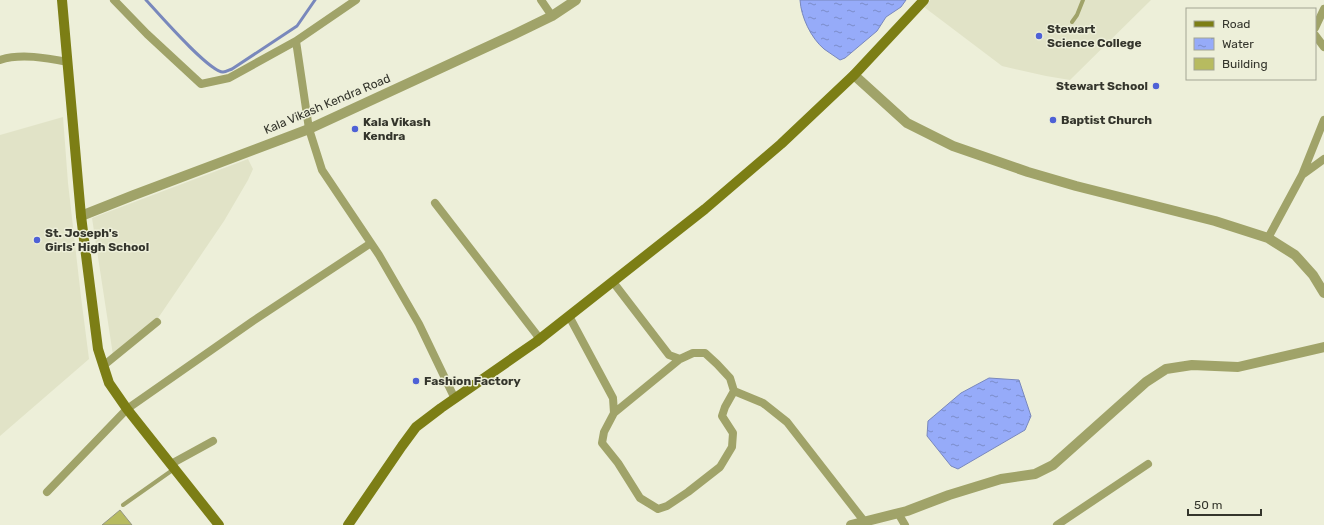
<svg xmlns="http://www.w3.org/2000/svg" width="1324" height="525" viewBox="0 0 1324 525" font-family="Rubik,sans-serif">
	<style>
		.built { fill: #e1e3c7 }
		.water { fill: url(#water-ripples); stroke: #7988bc }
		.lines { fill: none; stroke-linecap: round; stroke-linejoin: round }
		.stream { stroke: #7988bc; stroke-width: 3 }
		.building { fill: #b7bb60; stroke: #949581 }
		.service { stroke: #a0a369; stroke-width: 4 }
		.minor { stroke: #a0a369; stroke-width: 8 }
		.tertiary { stroke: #a0a369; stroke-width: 10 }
		.secondary { stroke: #7c7e15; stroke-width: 10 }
		.poi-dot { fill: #4e61d6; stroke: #edefd9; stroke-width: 1.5 }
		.labels { text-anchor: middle; stroke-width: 3; stroke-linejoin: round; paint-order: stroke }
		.poi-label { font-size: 12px; font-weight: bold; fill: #34352c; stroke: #edefd9; text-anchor: start }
		.street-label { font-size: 12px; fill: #34352c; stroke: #edefd9 }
	</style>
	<defs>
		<pattern id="water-ripples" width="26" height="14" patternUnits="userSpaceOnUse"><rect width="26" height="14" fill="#96abf9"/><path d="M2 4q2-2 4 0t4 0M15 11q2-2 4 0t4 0" fill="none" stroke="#7b8cca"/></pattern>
	</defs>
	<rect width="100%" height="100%" fill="#edefd9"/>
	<!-- built -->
	<path class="built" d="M930 0H1151L1070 80 1046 76 1002 66 924 7Z
		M63 117 68 183 81 297 89 359 0 436V135Z
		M248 159 253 169 248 180 224 221 152 327 113 355 92 218Z"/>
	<!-- water -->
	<path class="water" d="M800 0H906L901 7 886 17 877 31 845 58 840 60C835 56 829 53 824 49 811 38 801 17 800 0Z
		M989 378 1019 380 1031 416 1025 430 958 469 951 466 927 436 928 421 961 393Z"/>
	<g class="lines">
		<!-- stream -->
		<path class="stream" d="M146 0C158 13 209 72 223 72 226 72 229 70 232 69L297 26 315 0"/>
	</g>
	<!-- building -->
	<path class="building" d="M120 510 132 525H102Z"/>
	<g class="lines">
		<!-- service -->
		<path class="service" d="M1072 22 1077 15 1083 0
			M123 505 174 469"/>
		<!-- minor -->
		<path class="minor" d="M114 0 147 34 201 84 229 78 296 41
			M356 0 296 41 309 129 322 170 379 255 419 324 455 399
			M541 0 552 16
			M1315 28 1324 9
			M1315 35 1324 47
			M0 60C20 53 47 58 68 62
			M1324 120 1302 175 1324 159
			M435 203 540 339
			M1268 238 1302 175
			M569 316 613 398 614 413 604 432 602 443 618 463 640 498 658 509 667 506 688 492 720 467 732 447 733 433 722 416 725 407 734 391 730 378 717 364 705 353H693L680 359 669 355 613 282
			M103 366 157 322
			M734 391 763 403 787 422 864 521
			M614 413 680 359
			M171 464 213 441
			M47 492 127 409 253 321 371 243
			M898 513 905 525
			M1057 525 1148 464"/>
		<!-- tertiary -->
		<path class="tertiary" d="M854 75 907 123 953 146 1028 172 1076 186 1215 221 1268 238 1295 255 1313 275 1324 293
			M81 216 134 195 309 129 515 34 552 16 576 0
			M851 525 907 511 949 495 1001 479 1035 474 1053 465 1146 382 1166 369 1192 365 1238 367 1324 347"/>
		<!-- secondary -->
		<path class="secondary" d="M62 0 81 216 98 349 109 383 127 409 219 525
			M348 525 402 446 416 427 441 408 536 342 705 209 781 144 854 75 924 0"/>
	</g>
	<!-- markers -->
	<g class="poi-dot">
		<circle cx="1039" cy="36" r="4"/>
		<circle cx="1156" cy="86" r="4"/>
		<circle cx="1053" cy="120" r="4"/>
		<circle cx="355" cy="129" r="4"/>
		<circle cx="37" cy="240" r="4"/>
		<circle cx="416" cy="381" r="4"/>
	</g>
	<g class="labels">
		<!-- poi labels -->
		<g class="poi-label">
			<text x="1047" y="33">Stewart<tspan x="1047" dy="14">Science College</tspan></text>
			<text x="1148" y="90" text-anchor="end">Stewart School</text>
			<text x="1061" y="124">Baptist Church</text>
			<text x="363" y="126">Kala Vikash<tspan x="363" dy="14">Kendra</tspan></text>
			<text x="45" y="237">St. Joseph's<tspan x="45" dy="14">Girls' High School</tspan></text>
			<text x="424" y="385">Fashion Factory</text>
		</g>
		<!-- street labels -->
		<g class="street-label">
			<text transform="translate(327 104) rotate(-23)" y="4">Kala Vikash Kendra Road</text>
		</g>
	</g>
	<!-- legend -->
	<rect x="1186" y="8" width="130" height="72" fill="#edefd9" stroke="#a3a594"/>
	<rect x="1194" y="21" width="20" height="6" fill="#7c7e15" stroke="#a3a594"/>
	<text x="1222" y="28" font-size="12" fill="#34352c">Road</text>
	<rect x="1194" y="38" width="20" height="12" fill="url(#water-ripples)" stroke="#a3a594"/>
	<text x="1222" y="48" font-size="12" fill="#34352c">Water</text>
	<rect x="1194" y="58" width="20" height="12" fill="#b7bb60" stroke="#a3a594"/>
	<text x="1222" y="68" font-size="12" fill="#34352c">Building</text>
	<!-- scale -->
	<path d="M1188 509v6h73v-6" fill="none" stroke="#34352c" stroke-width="2"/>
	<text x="1194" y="509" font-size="12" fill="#34352c" stroke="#edefd9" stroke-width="3" paint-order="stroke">50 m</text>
</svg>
